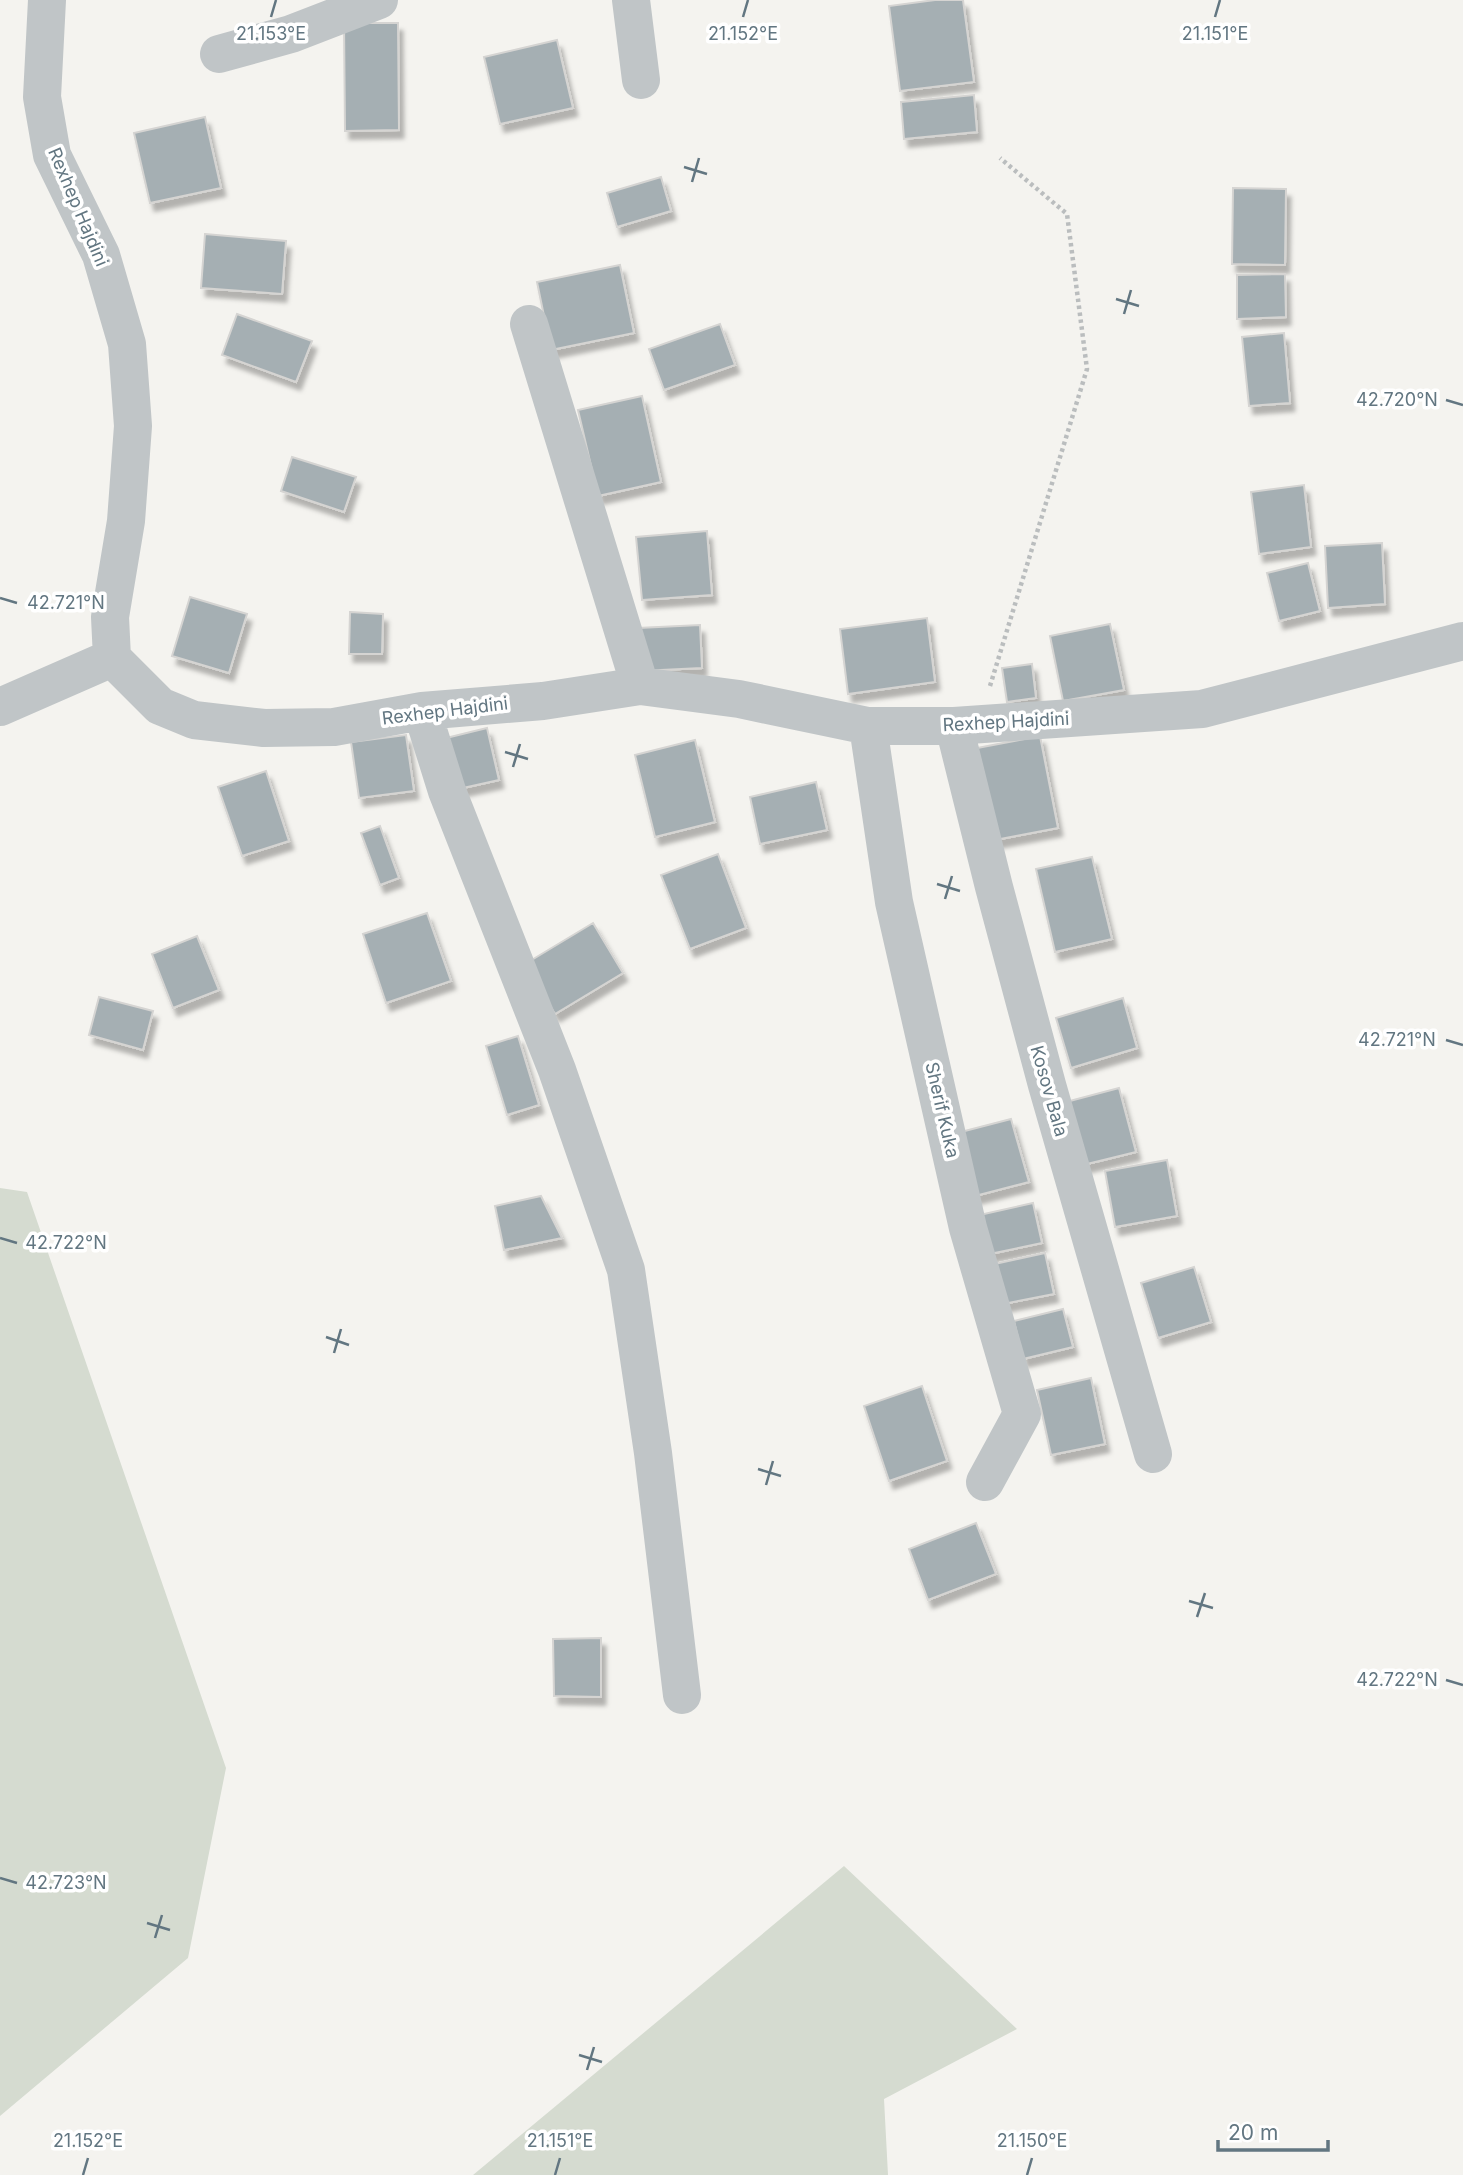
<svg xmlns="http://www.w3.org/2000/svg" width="1463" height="2175" viewBox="0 0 1463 2175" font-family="Inter,sans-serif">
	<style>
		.green { fill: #d5dbd0 }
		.building { fill: #a5afb3; stroke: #d5d4d2; stroke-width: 2; filter: url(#shadow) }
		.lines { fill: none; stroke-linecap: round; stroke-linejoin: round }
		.path { stroke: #babdbe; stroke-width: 4.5; stroke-dasharray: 3.5 3.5; stroke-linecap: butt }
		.minor { stroke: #c0c5c7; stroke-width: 38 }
		.ticks { fill: none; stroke: #627681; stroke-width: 2.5 }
		.labels { text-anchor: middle; stroke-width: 7; stroke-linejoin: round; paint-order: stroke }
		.street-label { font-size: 18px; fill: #627681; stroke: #fff }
		.ticks-label { font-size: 18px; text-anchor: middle; fill: #627681; stroke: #fff; stroke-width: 7; stroke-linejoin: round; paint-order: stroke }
	</style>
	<defs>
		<filter id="shadow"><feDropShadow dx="4.5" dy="8" stdDeviation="2" flood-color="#0004"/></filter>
	</defs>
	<rect width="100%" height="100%" fill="#f4f3ef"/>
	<!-- green -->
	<path class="green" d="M0 1188 27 1192 226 1768 188 1958 0 2116Z
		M844 1866 1017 2029 884 2099 888 2175H473Z"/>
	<!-- building -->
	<path class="building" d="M935 0H963L974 82 900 91 889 6Z
		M344 23H398L399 130 345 131Z
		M557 40 573 108 500 124 484 57Z
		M974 95 977 132 904 139 901 102Z
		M205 117 221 188 150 203 134 133Z
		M661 177 671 211 617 227 607 193Z
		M1233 188 1286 189 1285 265 1232 264Z
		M205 234 286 241 282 294 201 288Z
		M620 265 634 333 551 350 537 282Z
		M1285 274 1286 317 1237 319V275Z
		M237 314 312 341 296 382 222 355Z
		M720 324 735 365 664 390 649 349Z
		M1284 333 1290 403 1249 406 1242 337Z
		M642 396 661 482 598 496 578 410Z
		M292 457 356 477 344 512 281 491Z
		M1304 485 1311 547 1259 554 1251 492Z
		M707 531 712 595 642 600 636 537Z
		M1382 543 1385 604 1328 608 1325 546Z
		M1308 563 1320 611 1279 621 1267 573Z
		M190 597 247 614 229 673 172 656Z
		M350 612 383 614 382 654H349Z
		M927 618 935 682 848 694 840 629Z
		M1110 624 1124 690 1063 701 1050 636Z
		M700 625 702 668 640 671 638 628Z
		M1032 664 1036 698 1007 702 1002 668Z
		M487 728 499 780 454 790 442 739Z
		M406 735 414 791 359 798 351 742Z
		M1040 736 1058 828 990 841 972 749Z
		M695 740 715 822 655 837 635 755Z
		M266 771 289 841 242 856 218 787Z
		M816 782 827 830 760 844 750 797Z
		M380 826 399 878 380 885 361 833Z
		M718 854 746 928 690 949 661 875Z
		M1092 857 1112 939 1055 952 1036 869Z
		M427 913 451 981 386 1003 363 934Z
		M593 923 623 973 555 1014 525 964Z
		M197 936 219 990 173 1008 152 954Z
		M99 997 153 1011 143 1050 89 1035Z
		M1123 998 1137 1048 1071 1068 1056 1018Z
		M518 1036 539 1105 507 1115 486 1046Z
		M1119 1088 1136 1152 1083 1165 1066 1102Z
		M1011 1119 1029 1182 975 1196 957 1133Z
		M1167 1160 1177 1216 1115 1227 1105 1171Z
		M541 1196 562 1238 504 1250 495 1206Z
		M1033 1203 1042 1243 985 1255 975 1216Z
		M1045 1253 1054 1294 998 1305 990 1265Z
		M1194 1267 1211 1322 1158 1338 1141 1283Z
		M1063 1309 1073 1347 1023 1359 1014 1321Z
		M1091 1378 1105 1444 1051 1455 1037 1390Z
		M922 1386 947 1461 889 1481 864 1406Z
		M976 1523 996 1574 928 1600 909 1549Z
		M601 1638V1697L554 1696 553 1639Z"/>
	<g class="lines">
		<!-- path -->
		<path class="path" d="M990 686 1087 369 1067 214 1000 158"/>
		<!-- minor -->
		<path class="minor" d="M47 0 42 97 52 155 101 255 127 344 133 426 126 521 110 617 112 658 160 706 194 720 264 728 334 727 422 711 543 701 640 686 739 699 868 726H954L1202 709 1463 641
			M631 0 641 80
			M219 54 291 34 379 0
			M529 324 640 686
			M0 707 112 658
			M422 711 447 791 557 1070 626 1270 653 1453 682 1695
			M868 726 894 902 968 1228 1022 1414 985 1482
			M954 726 994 887 1047 1085 1153 1454"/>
	</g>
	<!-- ticks -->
	<path class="ticks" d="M271 17 276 0M743 17 748 0M1215 17 1220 0M684 167 707 174M692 182 699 158M1116 299 1139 306M1124 314 1131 290M1446 400 1463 405M0 598 17 603M505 752 528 759M513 767 520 744M937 884 960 891M945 899 952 876M1446 1040 1463 1045M0 1238 17 1243M326 1337 349 1345M334 1353 341 1329M758 1469 781 1476M766 1485 773 1461M1189 1601 1213 1608M1197 1617 1205 1593M1446 1680 1463 1685M0 1878 17 1883M147 1923 170 1930M155 1938 162 1915M579 2055 602 2062M587 2070 594 2047M83 2175 88 2158M555 2175 560 2158M1027 2175 1032 2158"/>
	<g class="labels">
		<!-- street labels -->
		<g class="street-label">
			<text transform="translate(78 207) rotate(67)" y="6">Rexhep Hajdini</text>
			<text transform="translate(445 711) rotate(-7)" y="6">Rexhep Hajdini</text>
			<text transform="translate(1006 722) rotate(-3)" y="6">Rexhep Hajdini</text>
			<text transform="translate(1049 1091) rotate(74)" y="6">Kosov Bala</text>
			<text transform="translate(942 1110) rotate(77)" y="6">Sherif Kuka</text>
		</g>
	</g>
	<g class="ticks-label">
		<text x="271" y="40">21.153°E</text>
		<text x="743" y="40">21.152°E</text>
		<text x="1215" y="40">21.151°E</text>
		<text x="1397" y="406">42.720°N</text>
		<text x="66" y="609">42.721°N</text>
		<text x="1397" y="1046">42.721°N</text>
		<text x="66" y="1249">42.722°N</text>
		<text x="1397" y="1686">42.722°N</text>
		<text x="66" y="1889">42.723°N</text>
		<text x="88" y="2147">21.152°E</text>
		<text x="560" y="2147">21.151°E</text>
		<text x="1032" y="2147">21.150°E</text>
	</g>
	<!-- scale -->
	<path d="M1218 2140v10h110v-10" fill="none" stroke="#627681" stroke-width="3.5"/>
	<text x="1228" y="2140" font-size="21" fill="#627681" stroke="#ffffff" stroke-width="5" paint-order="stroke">20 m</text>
</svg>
